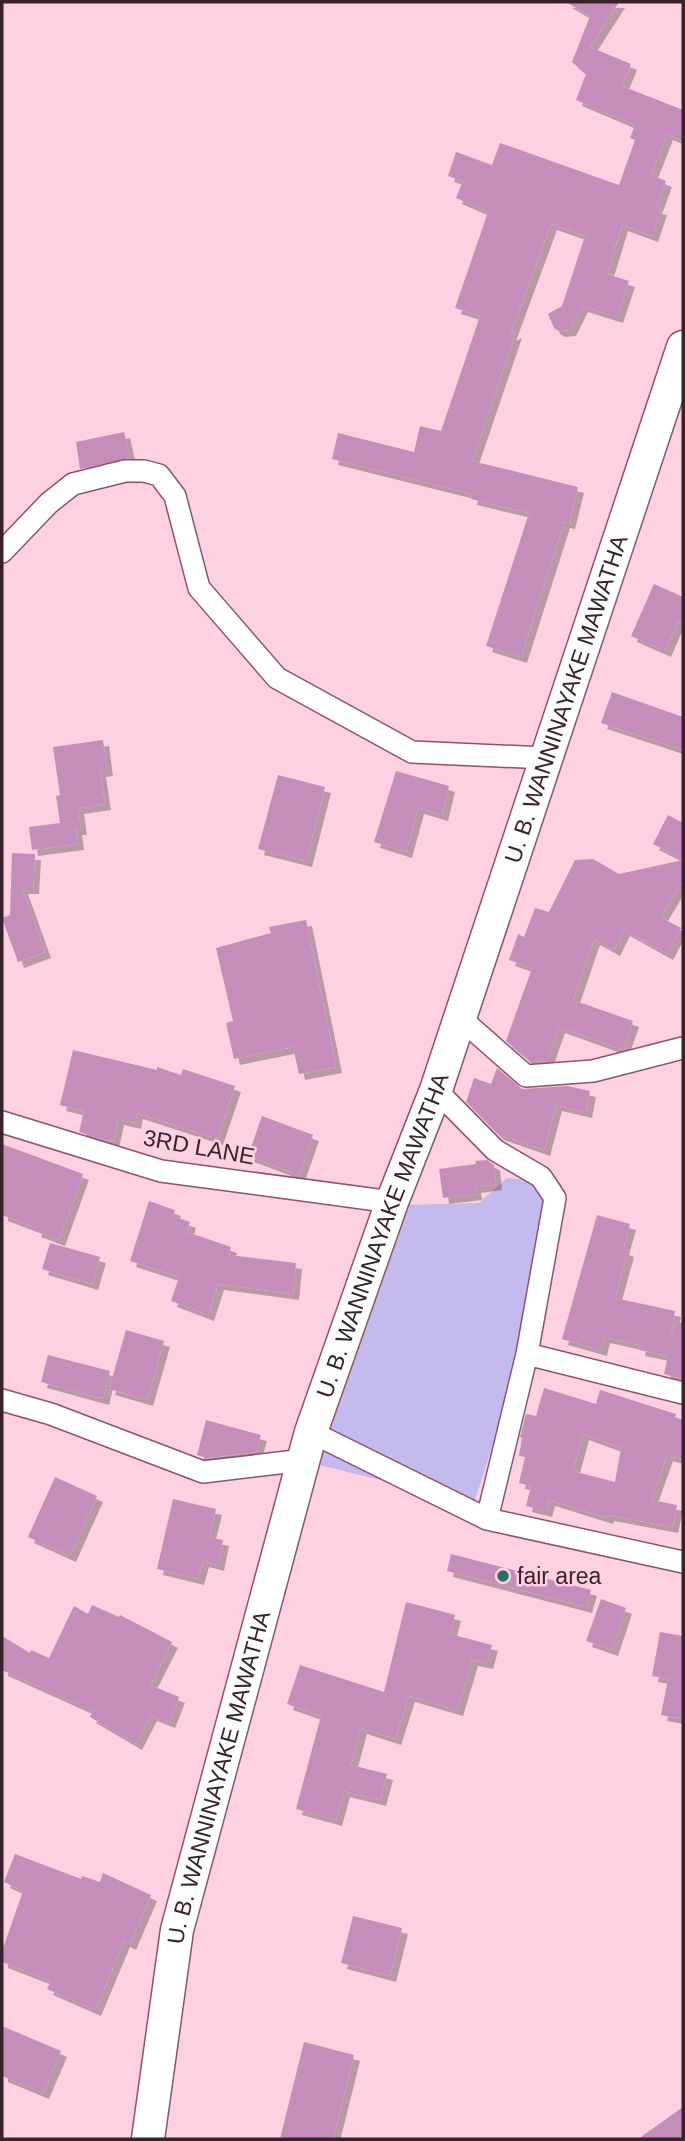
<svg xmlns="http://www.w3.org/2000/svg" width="685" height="2141" viewBox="0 0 685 2141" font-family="Arial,sans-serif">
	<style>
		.green { fill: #c5baee }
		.building { fill: #c58db9; fill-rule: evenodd; filter: url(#shadow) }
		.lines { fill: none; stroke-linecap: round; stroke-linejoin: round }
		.street-casing { stroke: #8f516b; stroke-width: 24 }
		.primary-casing { stroke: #8f516b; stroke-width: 35 }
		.street { stroke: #fff; stroke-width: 21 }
		.primary { stroke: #fff; stroke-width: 32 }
		.poi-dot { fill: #2d6e5e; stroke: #fdd1e1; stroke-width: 2.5 }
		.labels { text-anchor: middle; stroke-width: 5; stroke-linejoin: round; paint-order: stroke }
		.street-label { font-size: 23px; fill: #3b212c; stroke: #fdd1e1 }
		.poi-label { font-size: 23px; fill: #3b212c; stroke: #fdd1e1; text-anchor: start }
	</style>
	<defs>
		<filter id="shadow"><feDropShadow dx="6" dy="6" stdDeviation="0" flood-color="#0004"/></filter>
	</defs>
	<rect width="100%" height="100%" fill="#fdd1e1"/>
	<!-- green -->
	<path class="green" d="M507 1178 529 1180 547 1208 517 1354 497 1432 474 1503 311 1463 400 1205 479 1203Z"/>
	<!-- building -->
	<path class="building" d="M566 2H619L590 47 631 64 622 86 683 110V141L667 134 651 175 666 181 656 208 661 209 652 236 622 225 607 274 629 281 617 317 582 306 570 330 559 331 554 328 548 314 562 306 585 236 551 224 510 335 516 332 472 461 578 487 569 523 564 522 521 657 486 646 529 513 471 499 472 494 332 459 338 433 414 452 420 426 441 431 480 316 455 308 488 212 456 198 463 181 448 176 456 152 492 165 500 143 619 185 635 140 630 138 635 125 576 100 586 74 572 62 590 16Z
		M124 432 130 458 80 469 76 442Z
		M654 584 683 597V624L678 621 665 651 631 636Z
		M612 692 683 717V750L601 723Z
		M103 740 107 770 100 771 105 804 78 808 81 829H76L78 844 32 850 29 827 60 823 56 796 60 795 53 747Z
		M396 771 449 786 442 815 418 808 406 852 374 842Z
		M278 775 325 787 306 861 258 849Z
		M668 815 683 823V859L653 844Z
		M12 853 35 854 33 888H22L45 952 18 962 2 918 10 915Z
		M593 859 619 874 683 860V880L662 915V918L681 928 667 954 624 930 614 950 594 939 573 1000 633 1021 623 1050 559 1027 547 1061 531 1062 506 1041 532 968 509 960 518 934 524 937 535 908 549 912 575 860Z
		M306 920 336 1067 299 1074 293 1047 234 1059 226 1023 233 1021 216 948 271 933 269 927Z
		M73 1050 157 1070V1067L181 1075 183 1069 235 1086 217 1139 137 1113 135 1123 118 1119 113 1142 79 1132 84 1111 60 1105Z
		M497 1068 522 1089 567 1086 590 1091 586 1112 556 1105 544 1150 498 1134 466 1102 474 1078 491 1084Z
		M262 1116 313 1135 299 1175 248 1156Z
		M2 1144 83 1174 59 1240 35 1231 36 1228 2 1215Z
		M487 1160 494 1165 496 1184 475 1187 476 1194 443 1198 439 1169 476 1164 475 1161Z
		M149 1201 175 1210 173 1216 190 1222 187 1232 231 1247 229 1255 296 1263 293 1294 218 1284 208 1315 171 1301 179 1277 130 1261Z
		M597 1215 630 1224 623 1249 628 1251 615 1298 675 1311 670 1338H672L676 1322 683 1323V1379L664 1374 668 1356 639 1350 640 1345 604 1337 601 1350 562 1339Z
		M50 1243 100 1257 92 1284 42 1269Z
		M126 1330 164 1341 147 1400 109 1389Z
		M48 1355 110 1371 103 1399 41 1382Z
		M544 1388 596 1404 600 1390 676 1414 675 1417 683 1420V1460L667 1455 651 1500 677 1505 672 1527 608 1515 607 1518 549 1500 546 1511 526 1506 531 1486 519 1483 525 1457 519 1456 522 1438 520 1437 526 1414 536 1416ZM583 1434 621 1448 615 1482 573 1471Z
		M206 1420 261 1435 256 1452 207 1458 197 1455Z
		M55 1477 97 1496 70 1556 28 1537Z
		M173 1499 216 1509 209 1537 223 1540 218 1565 203 1561 198 1579 157 1569Z
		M451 1554 591 1590 586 1607 447 1571Z
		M601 1599 626 1608 612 1650 586 1641Z
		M406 1602 455 1615 450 1634 492 1645 487 1663 472 1660 457 1710 409 1696 395 1739 361 1728 351 1765 387 1774 380 1800 344 1791 336 1820 296 1809 321 1716 287 1704 300 1665 384 1692Z
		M92 1605 119 1617 120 1615 172 1642 150 1685 179 1697 169 1722 151 1715 136 1744 90 1717 93 1711 2 1670V1636L30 1653 31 1650 49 1658 74 1606 88 1614Z
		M660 1632 683 1636V1719L661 1715 668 1679 652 1676Z
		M15 1854 81 1879 82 1876 100 1882 103 1873 151 1895 130 1944 124 1941 95 2010 47 1989 51 1981 2 1962V1951L23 1891 4 1882Z
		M353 1916 402 1928 390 1976 341 1963Z
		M2 2026 61 2051 43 2093 2 2076Z
		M304 2042 354 2055 333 2139H280Z
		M683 2107V2139H638Z"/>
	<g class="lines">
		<!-- street casing -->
		<g class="street-casing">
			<path id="street" d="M2 552 49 503 73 484 125 471H144L159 475 175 496 199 588 277 678 412 752 545 758
				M459 1017 526 1076 593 1071 683 1048
				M436 1090 495 1150 541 1177 555 1198 527 1354 487 1519
				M2 1122 161 1171 392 1202
				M527 1354 683 1393
				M2 1400 51 1414 203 1472 304 1460
				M311 1432 487 1519 683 1562"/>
		</g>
		<!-- primary casing -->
		<g class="primary-casing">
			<g id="primary">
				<path id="s1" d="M148 2139 177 1930 311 1432 392 1202 436 1090 683 347"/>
			</g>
		</g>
		<!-- street -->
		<use href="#street" class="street"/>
		<!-- primary -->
		<use href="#primary" class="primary"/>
	</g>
	<!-- markers -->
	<circle class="poi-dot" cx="503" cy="1576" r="7"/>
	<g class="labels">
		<!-- street labels -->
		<g class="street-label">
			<text dy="8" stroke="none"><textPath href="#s1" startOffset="1503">U. B. WANNINAYAKE MAWATHA</textPath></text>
			<text transform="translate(199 1147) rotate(10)" y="8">3RD LANE</text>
			<text dy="8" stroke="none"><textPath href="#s1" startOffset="936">U. B. WANNINAYAKE MAWATHA</textPath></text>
			<text dy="8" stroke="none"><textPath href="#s1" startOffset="369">U. B. WANNINAYAKE MAWATHA</textPath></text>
		</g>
		<!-- poi labels -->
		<g class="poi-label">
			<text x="517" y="1584">fair area</text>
		</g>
	</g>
	<!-- border -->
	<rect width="685" height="2141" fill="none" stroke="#3b212c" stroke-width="7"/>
</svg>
